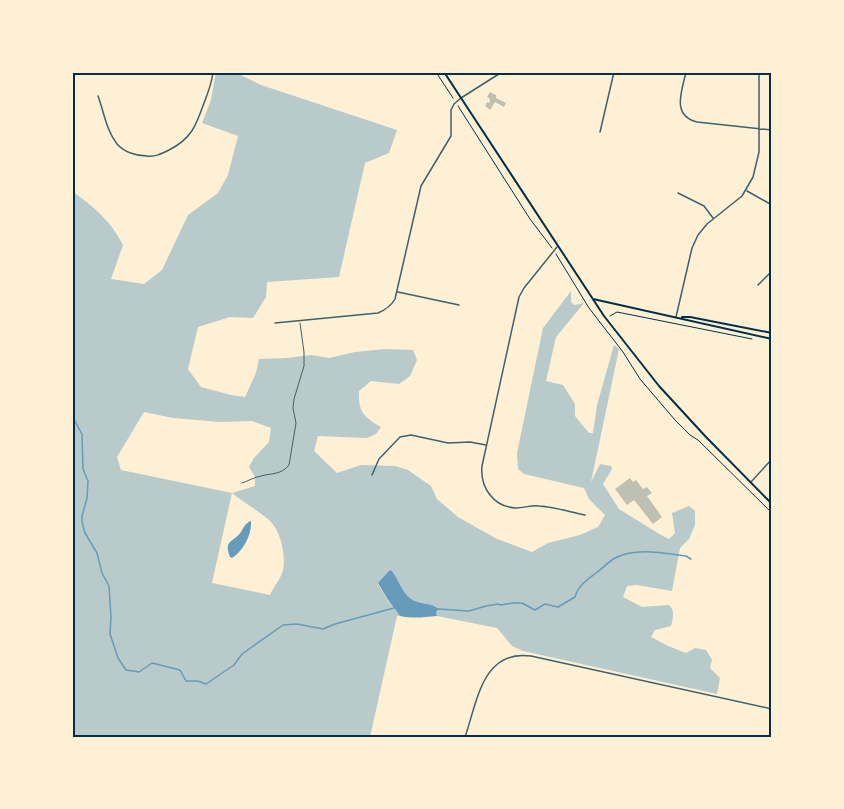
<svg xmlns="http://www.w3.org/2000/svg" width="844" height="809" viewBox="0 0 844 809" font-family="Commissioner,sans-serif">
	<style>
		.green { fill: #b9caca; fill-rule: evenodd }
		.water { fill: #669bbc }
		.lines { fill: none; stroke-linecap: round; stroke-linejoin: round }
		.stream { stroke: #669bbc; stroke-width: 1.5 }
		.building { fill: #bec0b2 }
		.path { stroke: #003049; stroke-width: 1 }
		.service { stroke: #3f606c; stroke-width: 1 }
		.minor { stroke: #3f606c; stroke-width: 1.5 }
		.secondary { stroke: #003049; stroke-width: 2 }
		.neatline { fill: none; stroke: #003049; stroke-width: 2 }
	</style>
	<rect width="100%" height="100%" fill="#fdf0d5"/>
	<!-- green -->
	<path class="green" d="M216 72H234L261 85 397 130 389 153 365 163 339 277 267 282 266 297 253 318 230 317 198 327 188 369 201 387 231 395 245 397 256 373 259 359 287 358 311 355 329 358 355 352 385 349 413 350 417 360 410 376 399 384 371 381 359 391C358 412 364 417 381 427L376 434 367 438 318 436 314 451 337 473 361 465 395 466 408 470 431 486 437 499 458 517 497 539 532 552 548 543 580 535 598 527 605 515 589 499 584 488 524 474 518 469 517 453 543 328 571 291V302L574 305 584 303 556 337 546 381 563 385 575 404V416L589 433H593L597 405 614 345 619 349 591 482 600 464 611 466 612 469 603 484 619 509 661 535 669 539 675 533 672 513 689 506 695 511V525L689 539 680 548 672 591 637 585 627 586 623 597 642 607 669 605C675 611 673 617 671 626L655 630 651 637 668 646 686 653 695 648 706 650 712 660 710 668 720 678 717 694 523 651 512 646 497 628 437 616 436 612 439 609C430 602 420 605 411 599 400 592 399 579 391 570L378 584 388 601 400 616H397L370 737H72V191C93 206 111 221 123 245L111 279 144 284 162 270 188 215 218 193 228 175 238 136 202 123 211 100ZM144 412 173 418 220 422 252 421 271 428 269 442 254 458 249 467 255 477V486L232 493 121 470 117 457ZM232 493C244 503 259 511 270 521 281 531 286 556 283 570 281 579 273 587 270 595L212 583Z"/>
	<!-- water -->
	<path class="water" d="M250 521H251C252 534 244 550 232 558L230 557C223 540 233 543 241 532 244 527 244 525 250 521Z
		M391 570C399 579 401 592 411 599 420 605 430 602 439 609L436 612 437 616C425 617 413 619 400 616L388 600 378 583 389 571Z"/>
	<g class="lines">
		<!-- stream -->
		<path class="stream" d="M72 416 82 434 83 469 88 481 87 498 82 516V522L85 533 97 553 102 573 109 586 111 617 110 634 118 658 126 670 139 672 152 663 180 670 186 681H198L206 684 234 665 242 654 283 625 297 624 323 629 335 624 394 608
			M438 609 469 611 486 606 498 604 501 605 513 603H522L535 610 545 604 558 607 575 597C578 586 587 580 596 573 603 568 608 562 615 558 636 547 663 553 686 556L691 559"/>
	</g>
	<!-- building -->
	<path class="building" d="M490 92 496 95V98L506 103 504 107 495 102 490 110 485 106 487 102 489 103 490 101V99L487 97Z
		M630 478 633 482 636 480 643 489 647 487 652 493 647 496 662 517 653 524 634 500 627 505 615 489Z"/>
	<g class="lines">
		<!-- path -->
		<path class="path" d="M436 72 453 98
			M458 106 530 219 552 248
			M556 254 589 308 623 352 640 379 675 420 690 435 698 440 772 513
			M610 316 617 312 752 339"/>
		<!-- service -->
		<path class="service" d="M242 483C248 481 255 477 261 476 272 473 281 475 289 465L296 423 293 408 294 399 304 366V352L300 323"/>
		<!-- minor -->
		<path class="minor" d="M686 72C682 91 671 115 697 122L772 130
			M98 96C104 112 106 130 117 144 124 152 136 156 147 156 155 157 161 154 169 150 191 139 196 126 204 103 208 93 212 83 213 72
			M600 132 614 72
			M747 191 772 205
			M678 193 704 206 713 218
			M557 247 524 288 519 297 482 466C480 487 493 507 516 508 524 508 531 505 539 506 555 507 570 512 585 515
			M758 285 772 271
			M398 292 459 305
			M676 317 692 248 698 235 707 224 742 196 753 177 759 152V72
			M275 323 378 313C385 310 391 306 395 299L421 186 451 136V110L454 104 461 98 502 72
			M372 475 379 459 400 437 411 435 448 443 470 442 486 445
			M751 482 772 459
			M465 737C477 703 482 649 531 656L772 709"/>
		<!-- secondary -->
		<path class="secondary" d="M444 72 604 316 659 386 706 437 772 504
			M593 299 772 339
			M682 317H690L772 333"/>
	</g>
	<!-- border -->
	<rect width="844" height="809" fill="none" stroke="#fdf0d5" stroke-width="147"/>
	<rect x="74" y="74" width="696" height="662" class="neatline"/>
</svg>
